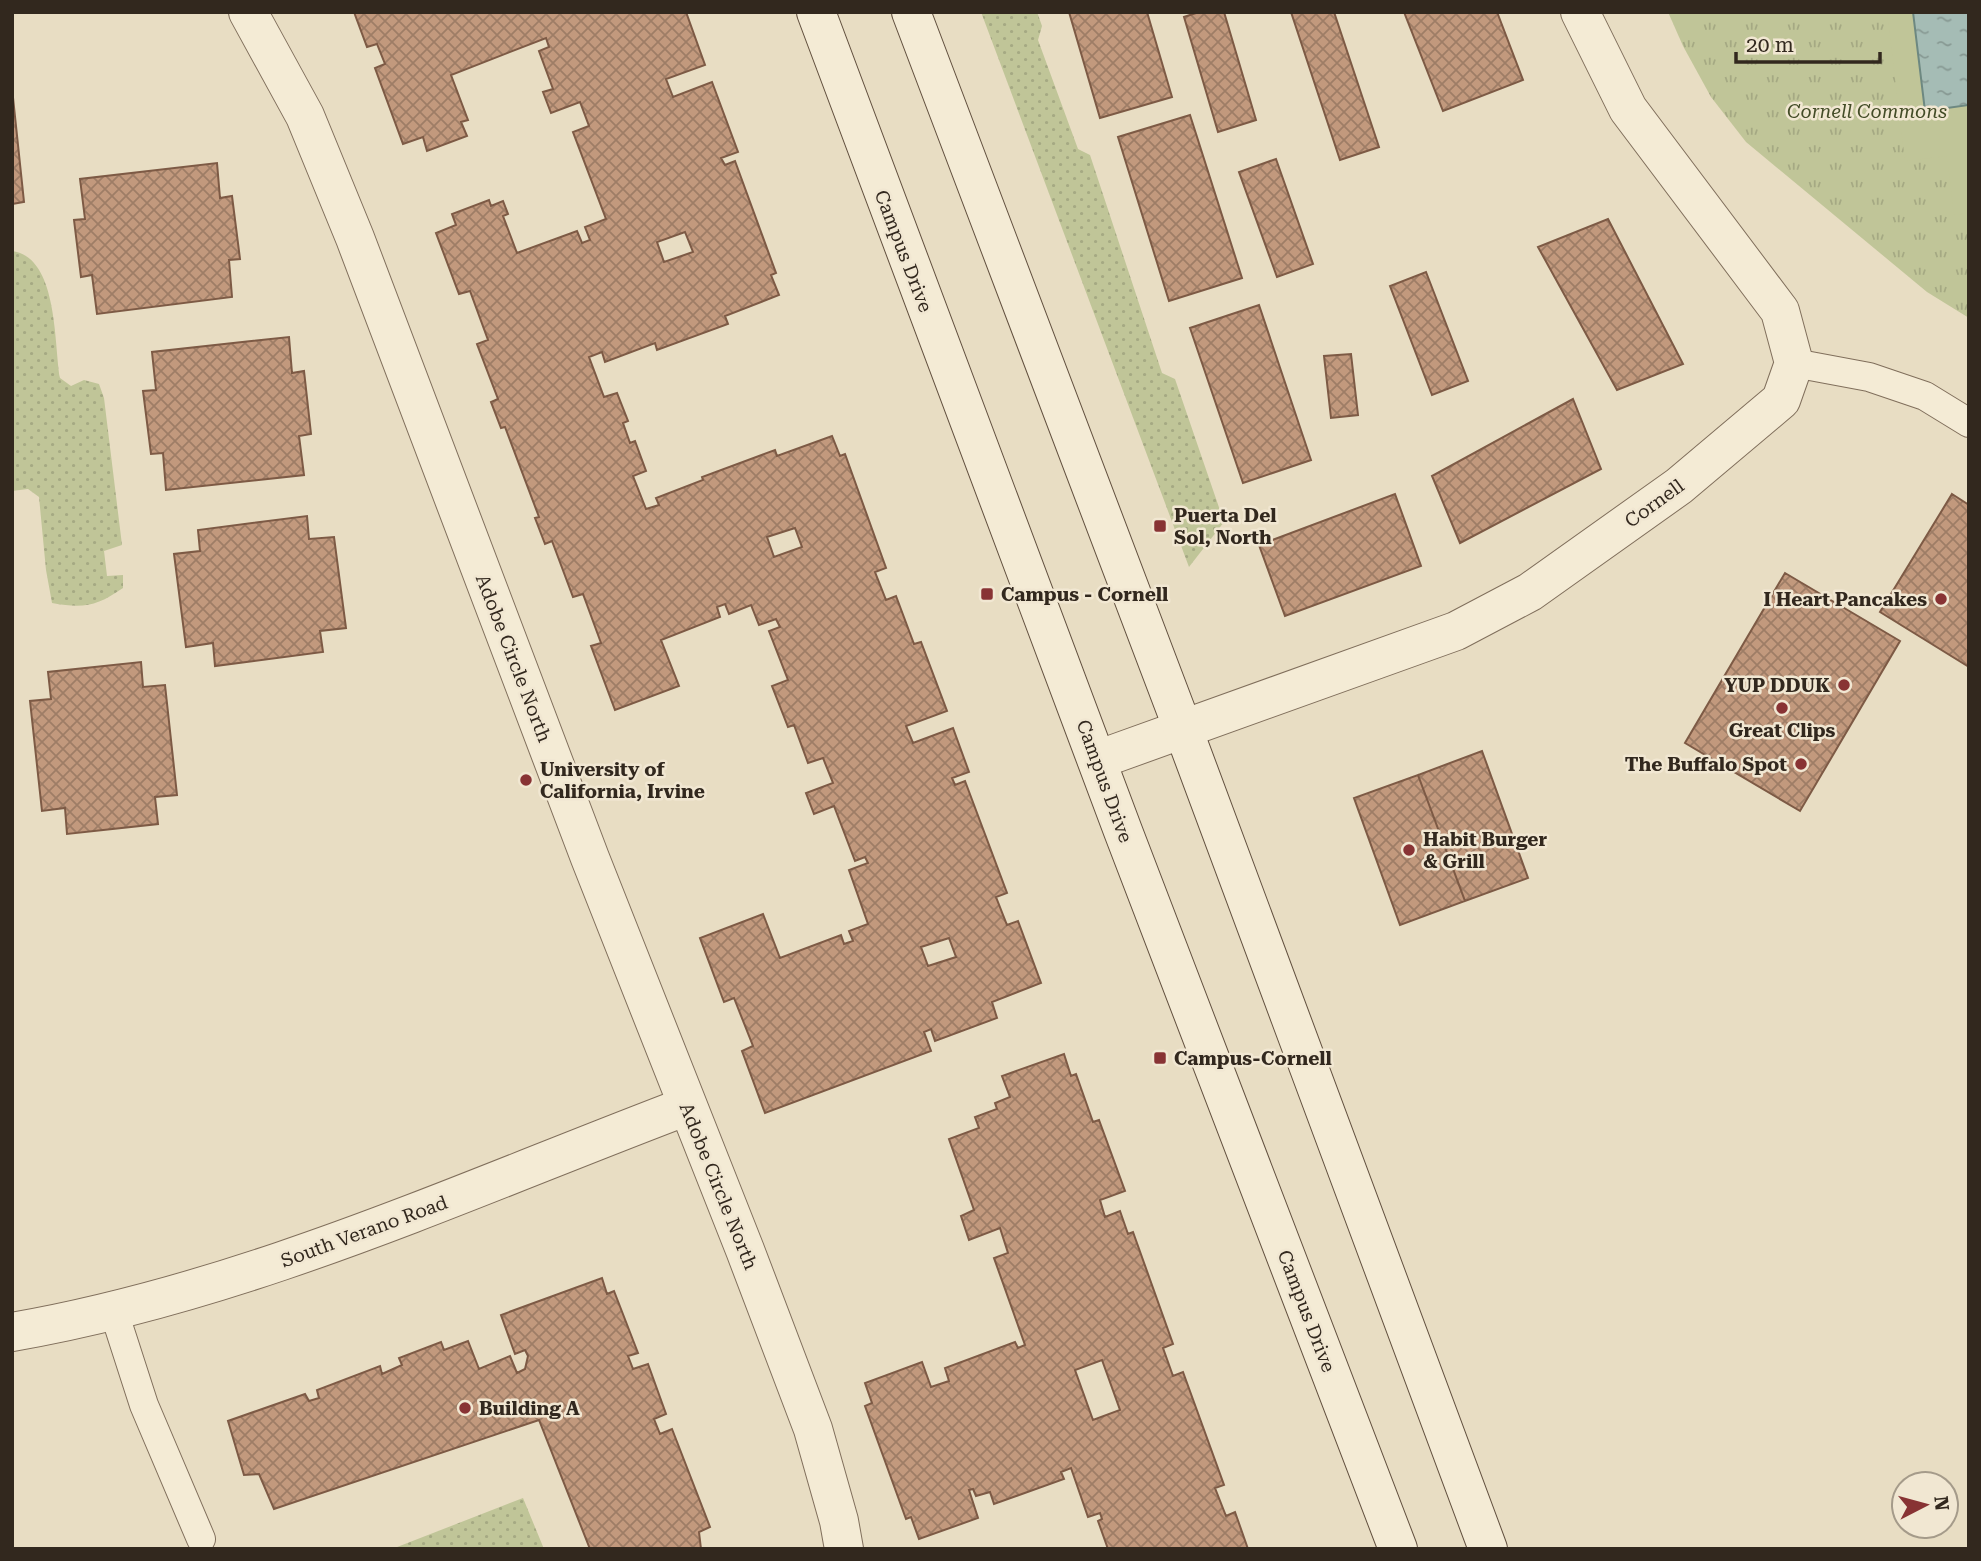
<svg xmlns="http://www.w3.org/2000/svg" width="1981" height="1561" viewBox="0 0 1981 1561" font-family="'Roboto Serif',serif">
	<style>
		.grass { fill: url(#grass-dots) }
		.park { fill: url(#park-tufts) }
		.pitch { fill: #c0c598 }
		.water { fill: url(#water-ripples); stroke: #6d8881; stroke-width: 2 }
		.building { fill: url(#building-cross-hatch); stroke: #7d5a45; stroke-width: 2; fill-rule: evenodd }
		.lines { fill: none; stroke-linecap: round; stroke-linejoin: round }
		.service-casing { stroke: #806f5c; stroke-width: 30 }
		.minor-casing { stroke: #806f5c; stroke-width: 40 }
		.tertiary-casing { stroke: #806f5c; stroke-width: 40 }
		.secondary-casing { stroke: #62503f; stroke-width: 40 }
		.service { stroke: #f4ebd5; stroke-width: 28 }
		.minor { stroke: #f4ebd5; stroke-width: 38 }
		.tertiary { stroke: #f4ebd5; stroke-width: 38 }
		.secondary { stroke: #f4ebd5; stroke-width: 38 }
		.poi-dot { fill: #883334; stroke: #f1e7d2; stroke-width: 2.5 }
		.labels { text-anchor: middle; stroke-width: 5; stroke-linejoin: round; paint-order: stroke }
		.park-label { font-size: 19px; font-style: italic; fill: #434c27; stroke: #f1e7d2 }
		.street-label { font-size: 19px; fill: #32281e; stroke: #f1e7d2 }
		.poi-label { font-size: 19px; font-weight: bold; fill: #32281e; stroke: #f1e7d2; text-anchor: start }
	</style>
	<defs>
		<pattern id="grass-dots" width="8" height="8" patternUnits="userSpaceOnUse" patternTransform="scale(1.75)"><rect width="8" height="8" fill="#c0c598"/><path d="M2 2h.1M6 6h.1" fill="none" stroke="#a5a983" stroke-width="1.8" stroke-linecap="round"/></pattern>
		<pattern id="park-tufts" width="24" height="20" patternUnits="userSpaceOnUse" patternTransform="scale(1.75)"><rect width="24" height="20" fill="#c0c598"/><path d="M3 7l-1-3M5 7V3M7 7l1-3M15 17l-1-3M17 17v-4M19 17l1-3" fill="none" stroke="#a5a983"/></pattern>
		<pattern id="water-ripples" width="26" height="14" patternUnits="userSpaceOnUse" patternTransform="scale(1.75)"><rect width="26" height="14" fill="#a5bcb5"/><path d="M2 4q2-2 4 0t4 0M15 11q2-2 4 0t4 0" fill="none" stroke="#879993"/></pattern>
		<pattern id="building-cross-hatch" width="8" height="8" patternUnits="userSpaceOnUse" patternTransform="scale(1.75)"><rect width="8" height="8" fill="#c2997d"/><path d="M0 0l8 8M0 8l8-8" fill="none" stroke="#9e7d66"/></pattern>
	</defs>
	<rect width="100%" height="100%" fill="#e8ddc3"/>
	<!-- grass -->
	<path class="grass" d="M981 12H1037L1042 26 1038 40 1078 149 1090 155 1162 373 1175 379 1224 522 1189 567Z
		M12 251C58 257 54 342 60 378L71 386 84 380 99 384 104 398 122 545 104 551 107 576 123 575V588C97 606 84 609 52 603L46 570 39 497 28 489 12 491Z
		M523 1498 544 1549H392Z"/>
	<!-- park -->
	<path class="park" d="M1668 12H1969V318L1927 292 1746 142 1711 97 1683 46Z"/>
	<!-- pitch -->
	<path class="pitch" d="M1887 12H1969V213L1954 215 1947 156 1905 161Z"/>
	<!-- water -->
	<path class="water" d="M1913 12H1969V105L1925 111Z"/>
	<!-- building -->
	<path class="building" d="M354 12H686L705 65 666 79 673 97 712 82 738 152 721 158 725 165 735 161 776 273 771 275 779 295 725 316 728 324 657 350 655 343 605 362 602 352 589 357 604 397 617 393 628 421 623 423 630 443 635 441 646 471 633 476 646 509 659 505 656 498 703 480 702 477 775 450 777 456 832 436 840 456 845 454 886 568 875 572 886 600 896 596 914 644 921 642 947 711 906 726 913 743 953 728 969 772 952 778 955 785 965 781 1007 893 996 897 1007 925 1018 921 1041 983 992 1002 997 1018 935 1041 931 1029 924 1032 931 1051 765 1113 742 1051 753 1046 734 998 724 1002 700 938 763 914 780 958 841 935 844 944 853 941 849 931 868 924 849 870 868 863 865 857 855 861 834 806 814 814 806 793 833 783 823 758 808 763 794 725 788 727 772 686 788 680 769 631 780 627 776 619 759 625 751 605 729 614 725 604 717 607 720 617 661 640 679 686 615 710 591 646 601 643 583 594 573 597 552 541 545 544 535 518 539 517 505 427 501 428 491 402 498 399 477 344 488 340 470 291 459 294 436 233 456 225 452 214 489 200 491 206 503 201 508 214 503 216 517 253 577 231 582 243 590 240 585 227 606 219 573 132 589 126 580 102 551 113 543 92 553 89 539 51 549 47 546 38 451 75 468 120 461 122 467 136 427 151 423 137 403 144 375 68 385 64 377 44 367 47ZM685 232 693 252 664 262 657 242ZM795 528 802 547 774 557 767 537ZM949 938 956 957 928 966 921 947Z
		M1069 12H1147L1172 97 1100 118Z
		M1199 12H1224L1256 120 1218 132 1184 17Z
		M1291 12H1334L1379 147 1340 160Z
		M1404 12H1497L1523 80 1443 111Z
		M12 88 24 202 12 204Z
		M1190 115 1242 278 1169 301 1118 137Z
		M1276 159 1313 264 1277 277 1239 172Z
		M217 163 220 198 232 196 240 259 229 260 232 297 97 314 92 275 81 277 74 220 85 219 80 179Z
		M1608 219 1683 364 1617 390 1538 247Z
		M1426 272 1468 381 1432 395 1390 286Z
		M1259 305 1311 460 1243 483 1190 328Z
		M289 337 292 373 304 371 311 434 299 436 304 475 166 490 163 453 151 454 143 391 156 390 152 352Z
		M1351 354 1358 415 1331 418 1324 356Z
		M1573 399 1601 469 1460 543 1432 476Z
		M1395 494 1421 566 1285 616 1259 545Z
		M1952 494 1969 505V667L1880 612Z
		M307 516 309 539 334 537 346 628 320 631 323 652 215 666 213 643 186 647 174 554 200 551 198 530Z
		M1785 573 1900 641 1800 811 1685 743Z
		M141 662 143 687 165 685 177 795 155 797 158 824 67 834 65 808 42 811 30 701 51 699 48 672Z
		M1482 751 1528 878 1465 901 1418 775Z
		M1418 775 1465 901 1400 925 1354 798Z
		M1064 1054 1071 1076 1076 1074 1093 1122 1099 1120 1125 1191 1100 1200 1105 1217 1120 1211 1128 1234 1133 1232 1173 1344 1163 1348 1173 1376 1183 1372 1224 1485 1215 1488 1226 1516 1235 1512 1248 1549H1108L1098 1521 1102 1519 1100 1513 1088 1517 1071 1468 1061 1472 1064 1479 994 1504 990 1492 976 1496 973 1489 969 1490 978 1518 919 1539 911 1517 906 1519 865 1406 872 1403 865 1383 922 1362 931 1387 949 1381 945 1368 1015 1342 1018 1348 1025 1345 994 1258 1008 1253 1000 1228 969 1240 961 1216 974 1210 949 1139 979 1128 975 1117 997 1109 995 1103 1010 1097 1002 1076ZM1102 1360 1120 1410 1093 1420 1075 1370Z
		M602 1278 607 1294 614 1291 638 1353 628 1356 633 1369 648 1364 666 1414 654 1419 660 1434 672 1429 710 1527 699 1532 701 1549H590L539 1420 274 1509 259 1474 244 1475 228 1421 305 1394 309 1401 319 1398 317 1390 380 1366 382 1374 402 1365 399 1358 441 1342 444 1350 468 1341 479 1369 510 1356 517 1373 525 1369 528 1356 525 1350 515 1354 501 1315Z"/>
	<g class="lines">
		<!-- service casing -->
		<g class="service-casing">
			<path id="service" d="M1794 363 1869 377 1925 396 1969 423
				M114 1312 144 1405 201 1539"/>
		</g>
		<!-- minor casing -->
		<g class="minor-casing">
			<path id="minor" d="M1097 760 1456 631 1530 592 1679 486 1781 400 1794 363 1780 311 1628 109 1580 12
				M12 1332C248 1291 465 1190 687 1106"/>
		</g>
		<!-- tertiary casing -->
		<g class="tertiary-casing">
			<path id="tertiary" d="M248 12 305 116 355 238 590 858 745 1250 813 1429 839 1521 844 1549"/>
		</g>
		<!-- secondary casing -->
		<g class="secondary-casing">
			<path id="secondary" d="M816 12 1123 831 1398 1549
				M911 12 1183 729 1488 1549"/>
		</g>
		<!-- service -->
		<use href="#service" class="service"/>
		<!-- minor -->
		<use href="#minor" class="minor"/>
		<!-- tertiary -->
		<use href="#tertiary" class="tertiary"/>
		<!-- secondary -->
		<use href="#secondary" class="secondary"/>
	</g>
	<!-- markers -->
	<g class="poi-dot">
		<rect x="1153" y="519" width="14" height="14" rx="3.5"/>
		<rect x="980" y="587" width="14" height="14" rx="3.5"/>
		<circle cx="1941" cy="599" r="7"/>
		<circle cx="1844" cy="685" r="7"/>
		<circle cx="1782" cy="708" r="7"/>
		<circle cx="1801" cy="764" r="7"/>
		<circle cx="526" cy="780" r="7"/>
		<circle cx="1409" cy="850" r="7"/>
		<rect x="1153" y="1051" width="14" height="14" rx="3.5"/>
		<circle cx="465" cy="1408" r="7"/>
	</g>
	<g class="labels">
		<!-- park labels -->
		<g class="park-label">
			<text x="1867" y="118">Cornell Commons</text>
		</g>
		<!-- street labels -->
		<g class="street-label">
			<text transform="translate(904 251) rotate(69)" y="7">Campus Drive</text>
			<text transform="translate(1654 503) rotate(-36)" y="7">Cornell</text>
			<text transform="translate(514 658) rotate(69)" y="7">Adobe Circle North</text>
			<text transform="translate(1105 781) rotate(70)" y="7">Campus Drive</text>
			<text transform="translate(719 1186) rotate(68)" y="7">Adobe Circle North</text>
			<text transform="translate(364 1231) rotate(-20)" y="7">South Verano Road</text>
			<text transform="translate(1307 1311) rotate(69)" y="7">Campus Drive</text>
		</g>
		<!-- poi labels -->
		<g class="poi-label">
			<text x="1174" y="522">Puerta Del<tspan x="1174" dy="22">Sol, North</tspan></text>
			<text x="1001" y="601">Campus - Cornell</text>
			<text x="1927" y="606" text-anchor="end">I Heart Pancakes</text>
			<text x="1830" y="692" text-anchor="end">YUP DDUK</text>
			<text x="1782" y="737" text-anchor="middle">Great Clips</text>
			<text x="1787" y="771" text-anchor="end">The Buffalo Spot</text>
			<text x="540" y="776">University of<tspan x="540" dy="22">California, Irvine</tspan></text>
			<text x="1423" y="846">Habit Burger<tspan x="1423" dy="22">&amp; Grill</tspan></text>
			<text x="1174" y="1065">Campus-Cornell</text>
			<text x="479" y="1415">Building A</text>
		</g>
	</g>
	<!-- border -->
	<rect width="1981" height="1561" fill="none" stroke="#32281e" stroke-width="28"/>
	<!-- north arrow -->
	<g transform="translate(1925 1505) rotate(84)"><circle r="33" fill="#f1e7d2" stroke="#a59b8a" stroke-width="2"/>
	<path d="M0-5L12 26L0 18L-12 26Z" fill="#883334"/>
	<text y="-10" font-size="19" font-weight="bold" text-anchor="middle" fill="#32281e">N</text>
	</g>
	<!-- scale -->
	<path d="M1736 52v10h144v-10" fill="none" stroke="#32281e" stroke-width="3.5"/>
	<text x="1746" y="52" font-size="21" fill="#32281e" stroke="#f1e7d2" stroke-width="5" paint-order="stroke">20 m</text>
</svg>
